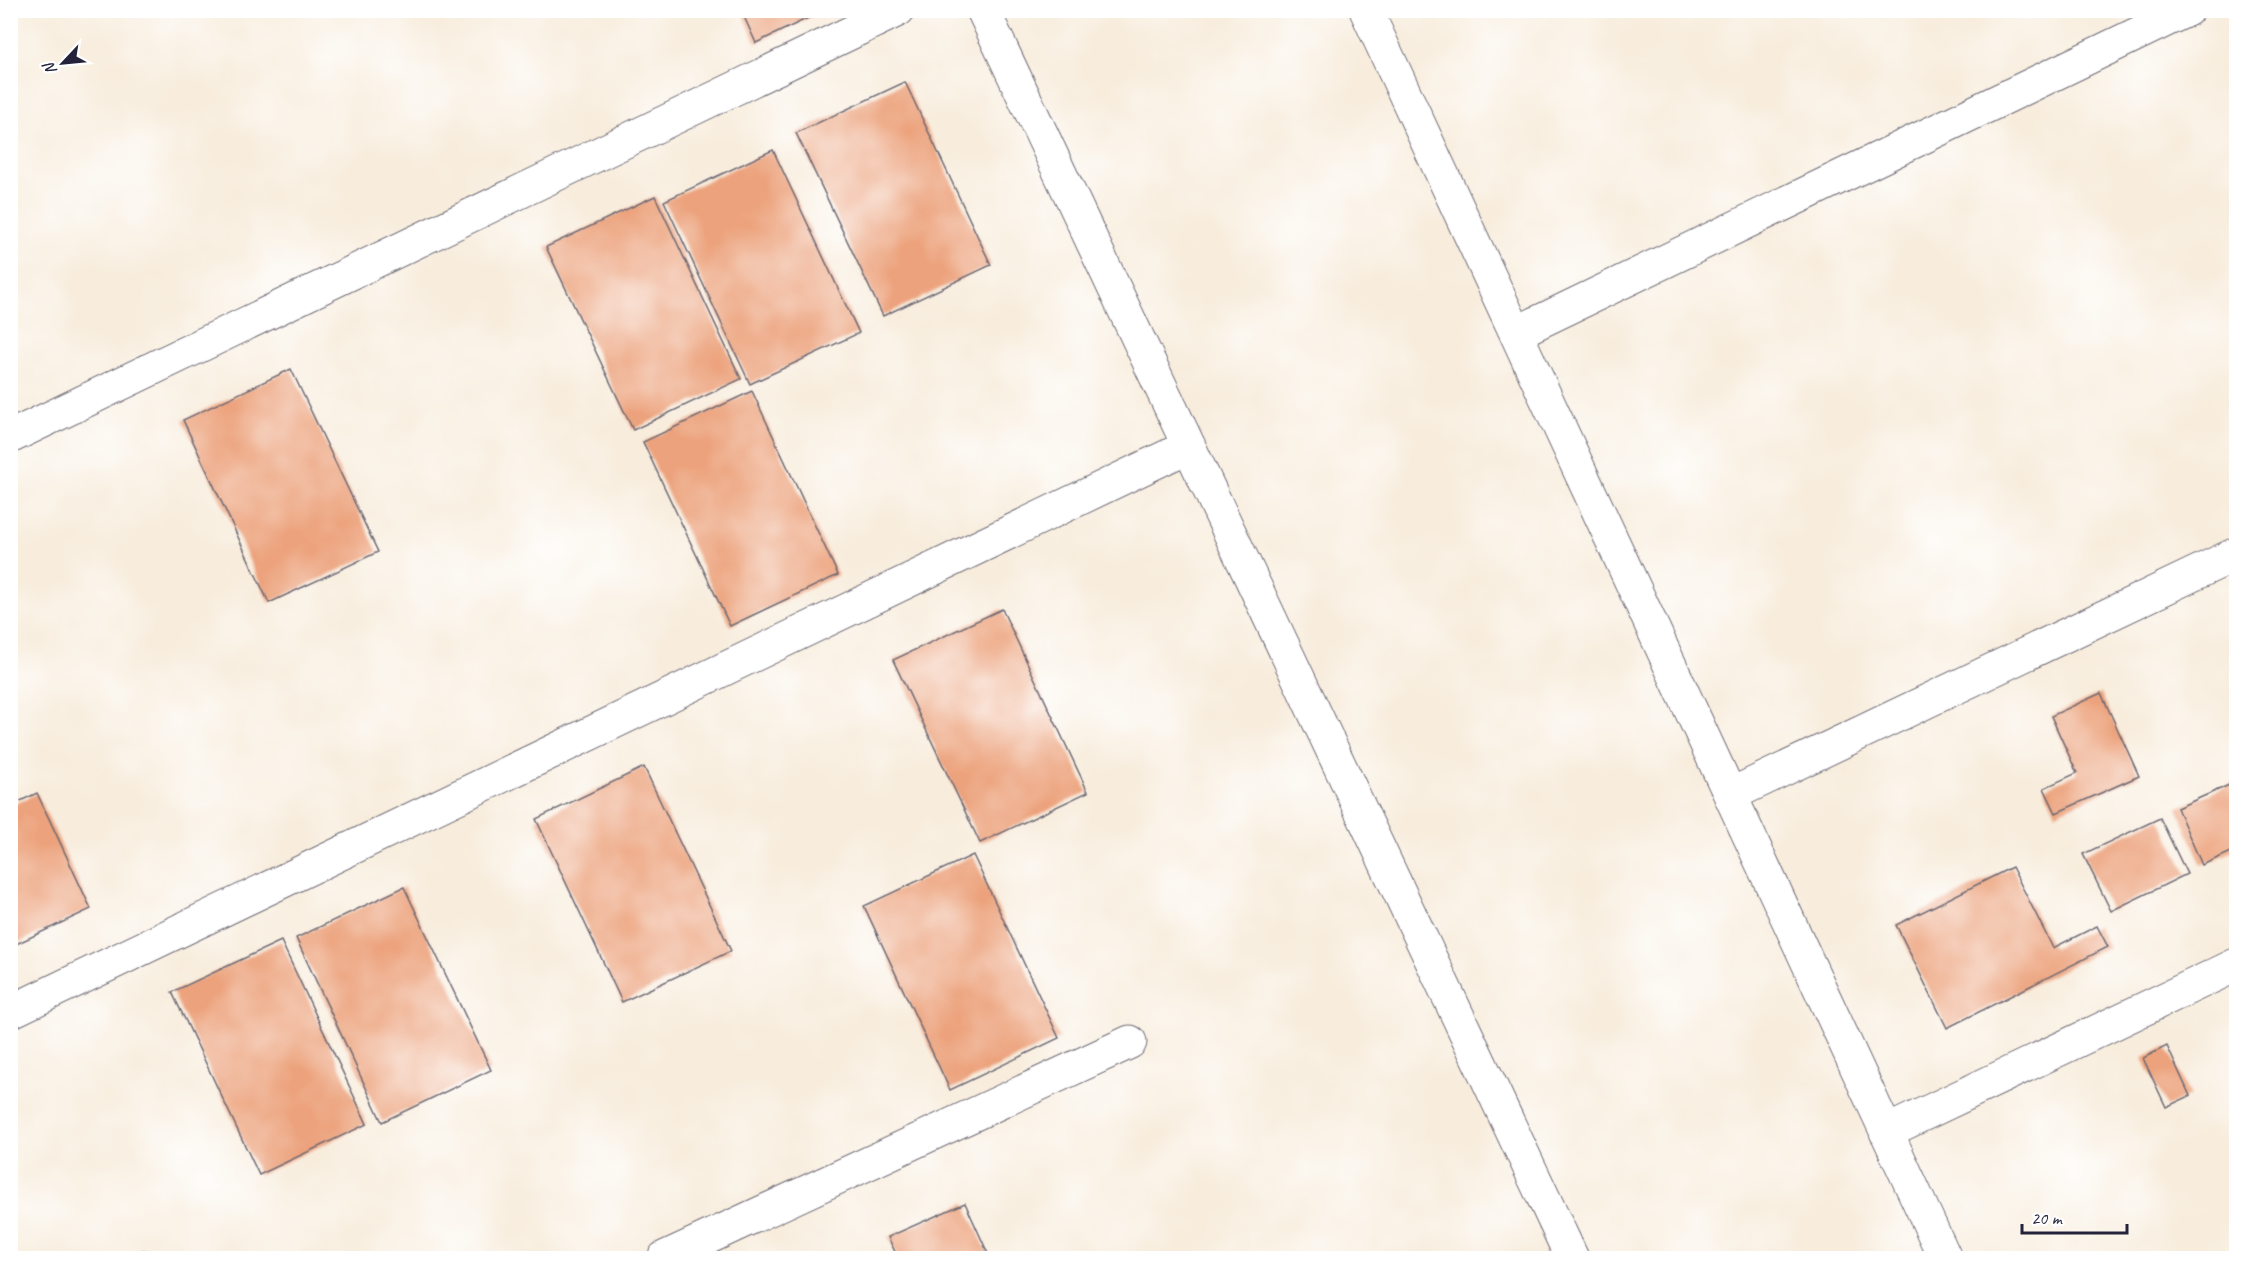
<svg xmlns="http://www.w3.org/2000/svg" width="2247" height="1269" viewBox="0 0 2247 1269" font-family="Caveat,sans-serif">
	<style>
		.building { fill: #eca27b }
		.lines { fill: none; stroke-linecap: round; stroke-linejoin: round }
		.minor-casing { stroke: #6d6974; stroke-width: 35 }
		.minor { stroke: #fff; stroke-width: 33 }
	</style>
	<rect width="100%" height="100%" fill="#fff"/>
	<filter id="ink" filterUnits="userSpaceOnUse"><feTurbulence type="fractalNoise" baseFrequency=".0167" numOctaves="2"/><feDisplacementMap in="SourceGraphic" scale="12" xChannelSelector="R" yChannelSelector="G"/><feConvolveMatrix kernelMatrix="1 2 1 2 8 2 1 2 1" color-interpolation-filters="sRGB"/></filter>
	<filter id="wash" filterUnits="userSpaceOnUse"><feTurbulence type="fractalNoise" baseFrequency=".008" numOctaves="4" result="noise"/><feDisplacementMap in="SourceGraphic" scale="24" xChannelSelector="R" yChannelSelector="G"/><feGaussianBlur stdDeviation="1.35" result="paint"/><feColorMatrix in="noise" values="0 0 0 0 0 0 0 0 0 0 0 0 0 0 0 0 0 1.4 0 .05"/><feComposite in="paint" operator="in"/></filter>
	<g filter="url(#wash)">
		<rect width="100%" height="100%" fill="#f8eddd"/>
		<g id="blocks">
			<!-- building -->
			<path class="building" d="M741 10H825L756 43Z
				M905 82 991 265 883 316 796 133Z
				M773 150 859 333 750 384 664 201Z
				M655 196 741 379 633 430 546 247Z
				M291 369 378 552 269 603 183 420Z
				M752 391 838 575 730 626 643 442Z
				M1002 609 1088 792 980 843 893 660Z
				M2101 693 2139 776 2056 813 2044 788 2077 773 2051 716Z
				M644 767 731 951 622 1002 536 819Z
				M2236 782V850L2202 865 2177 808Z
				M37 793 91 909 12 946 10 942V806Z
				M2160 818 2187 874 2111 911 2083 854Z
				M973 855 1059 1038 950 1090 864 906Z
				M2012 867 2053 948 2097 926 2108 947 1947 1028 1896 925Z
				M404 887 491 1070 382 1122 296 938Z
				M281 941 367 1124 259 1175 172 992Z
				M2167 1046 2190 1096 2166 1107 2143 1058Z
				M965 1203 990 1258H898L888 1237Z
				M144 1250 148 1258H126Z"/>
		</g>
	</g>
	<g filter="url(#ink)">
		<use href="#blocks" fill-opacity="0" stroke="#6d6974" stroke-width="1.5"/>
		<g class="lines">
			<!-- minor casing -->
			<g class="minor-casing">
				<path id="minor" d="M983 10 1572 1258
					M1366 10 1945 1258
					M1516 333 2187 10
					M10 437 898 10
					M1730 795 2236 554
					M10 1012 1189 446
					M1886 1132 2236 965
					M664 1258 1130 1042"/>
			</g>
			<!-- minor -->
			<use href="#minor" class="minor"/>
		</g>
	</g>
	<!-- margin -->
	<rect width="2247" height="1269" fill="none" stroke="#fff" stroke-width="36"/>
	<!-- north arrow -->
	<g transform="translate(63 63) rotate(244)" stroke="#ffffff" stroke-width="4.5" paint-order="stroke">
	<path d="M0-4.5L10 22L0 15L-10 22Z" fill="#22223b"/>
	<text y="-9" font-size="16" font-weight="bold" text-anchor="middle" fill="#22223b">N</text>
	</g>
	<!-- scale -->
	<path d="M2022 1224v9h105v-9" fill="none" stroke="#22223b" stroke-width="3"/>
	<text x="2031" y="1224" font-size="18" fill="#22223b" stroke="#ffffff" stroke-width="4.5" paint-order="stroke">20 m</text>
</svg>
